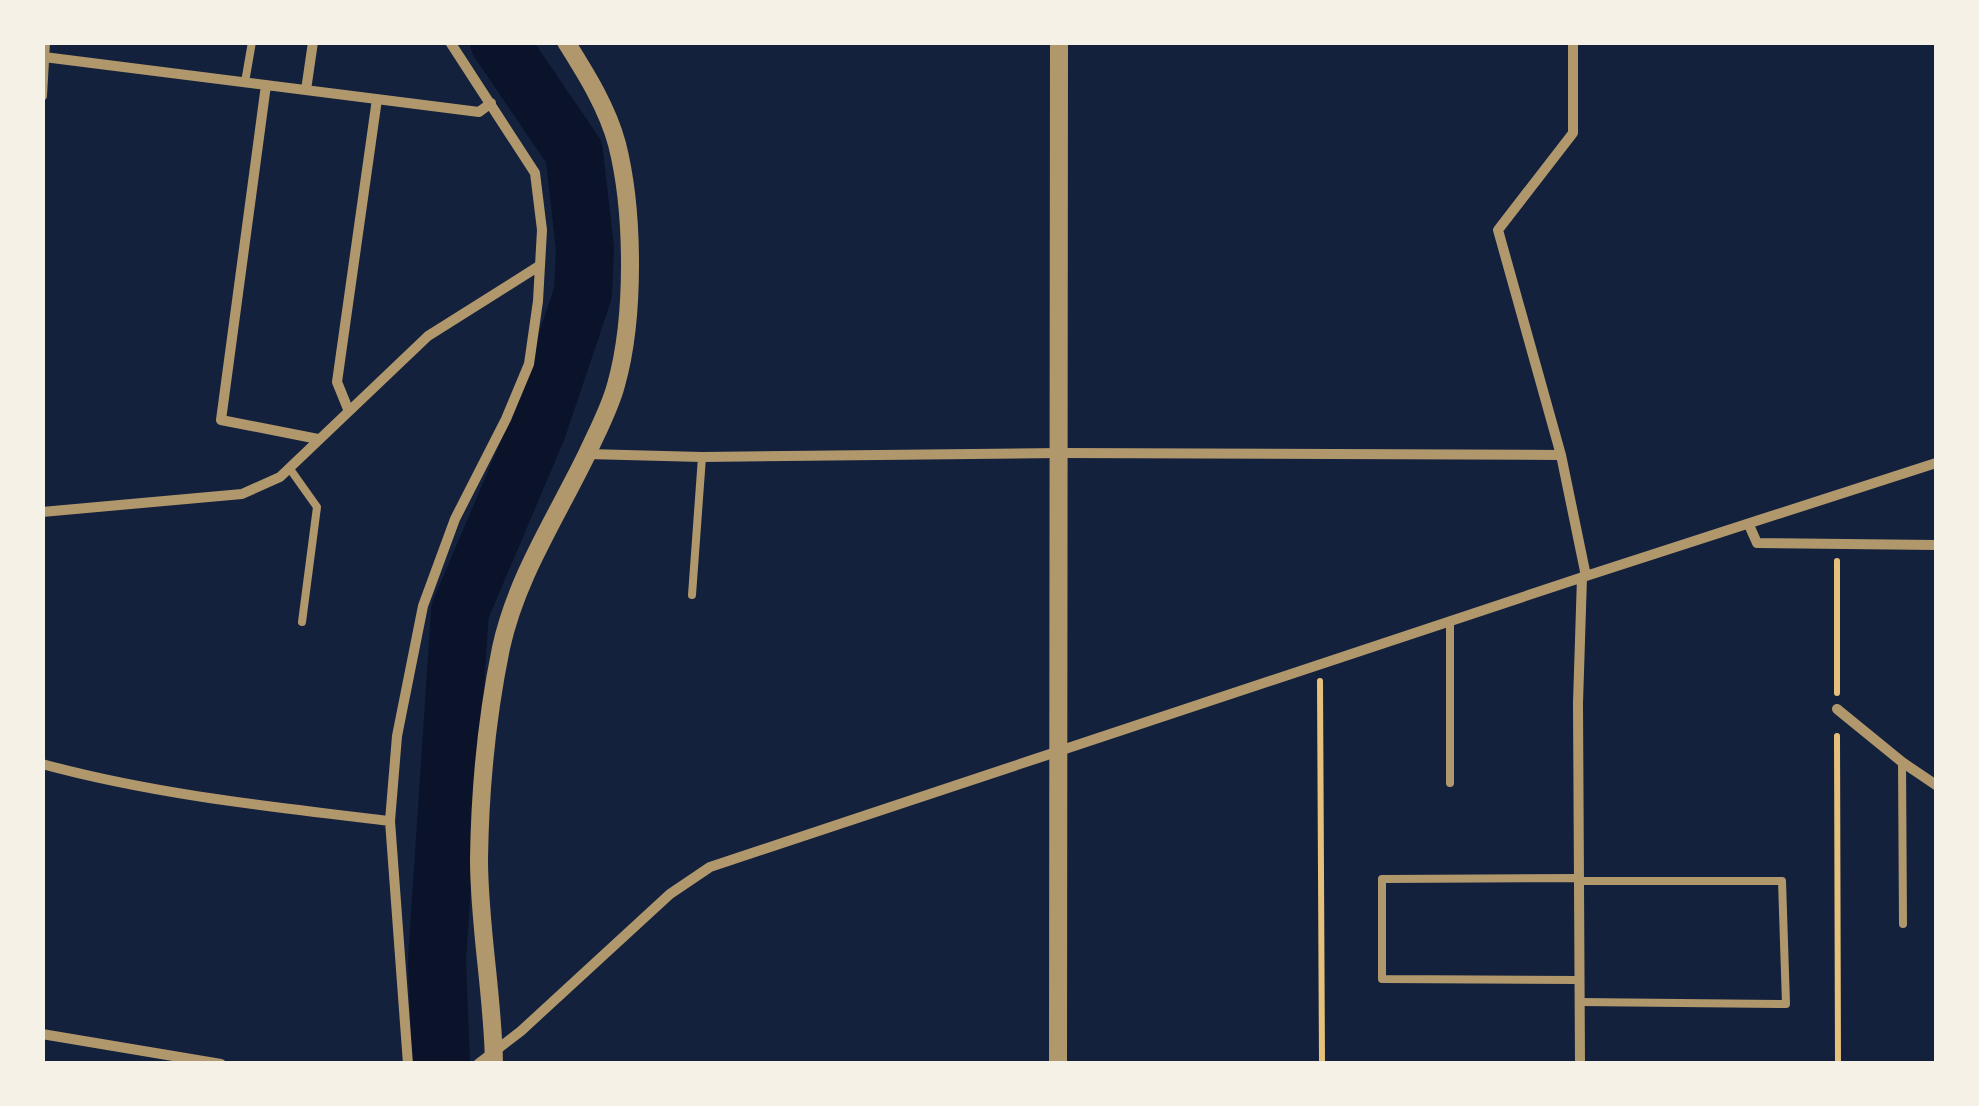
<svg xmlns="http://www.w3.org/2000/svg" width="1979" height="1106" viewBox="0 0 1979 1106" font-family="Karla,sans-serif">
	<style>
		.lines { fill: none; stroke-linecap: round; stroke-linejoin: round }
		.river { stroke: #0b132b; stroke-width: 58 }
		.path { stroke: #e5c07b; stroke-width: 6 }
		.service { stroke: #b1986c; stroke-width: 8 }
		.minor { stroke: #b1986c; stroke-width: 10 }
		.tertiary { stroke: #b1986c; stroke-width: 18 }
	</style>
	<rect width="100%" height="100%" fill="#14213d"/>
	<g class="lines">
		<!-- river -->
		<path class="river" d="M441 1064 437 960 460 611 537 430 583 293 585 249 574 152 499 42"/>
		<!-- path -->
		<path class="path" d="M1320 681 1322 1064
			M1837 693V561
			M1837 736 1838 1064"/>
		<!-- service -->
		<path class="service" d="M245 82 252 42
			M290 469 317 507 302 622
			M692 595 702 457
			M1450 621V783
			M1902 762 1903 924
			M1578 980 1382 979V879L1579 878
			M1579 1002 1786 1004 1782 881H1579"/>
		<!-- minor -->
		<path class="minor" d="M1573 42V133L1498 230 1561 455 1586 576
			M44 57 479 112 491 103
			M266 85 221 420 318 439
			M306 90 313 42
			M42 96 45 42
			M348 409 337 382 377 99
			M587 454 702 457 1061 453 1561 455
			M42 512 242 494 280 477 428 336 539 266
			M1749 525 1757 543 1936 545
			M1837 709 1902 762 1936 785
			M42 764C156 795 273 807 390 821
			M42 1034 221 1064
			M408 1064 390 821 397 736 423 606 455 519 506 419 529 364 538 301 542 230 535 173 450 42
			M478 1064 521 1031 670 894 710 867 1586 576 1936 463
			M1580 1064 1578 703 1582 577"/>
		<!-- tertiary -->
		<path class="tertiary" d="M494 1064C493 995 479 927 479 859 480 789 487 716 501 648 516 578 556 518 587 454 597 432 610 408 616 385 635 318 634 211 617 144 607 107 586 74 566 42
			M1058 1064 1059 42"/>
	</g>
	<!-- border -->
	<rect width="1979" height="1106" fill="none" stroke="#f6f1e7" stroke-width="90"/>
</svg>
